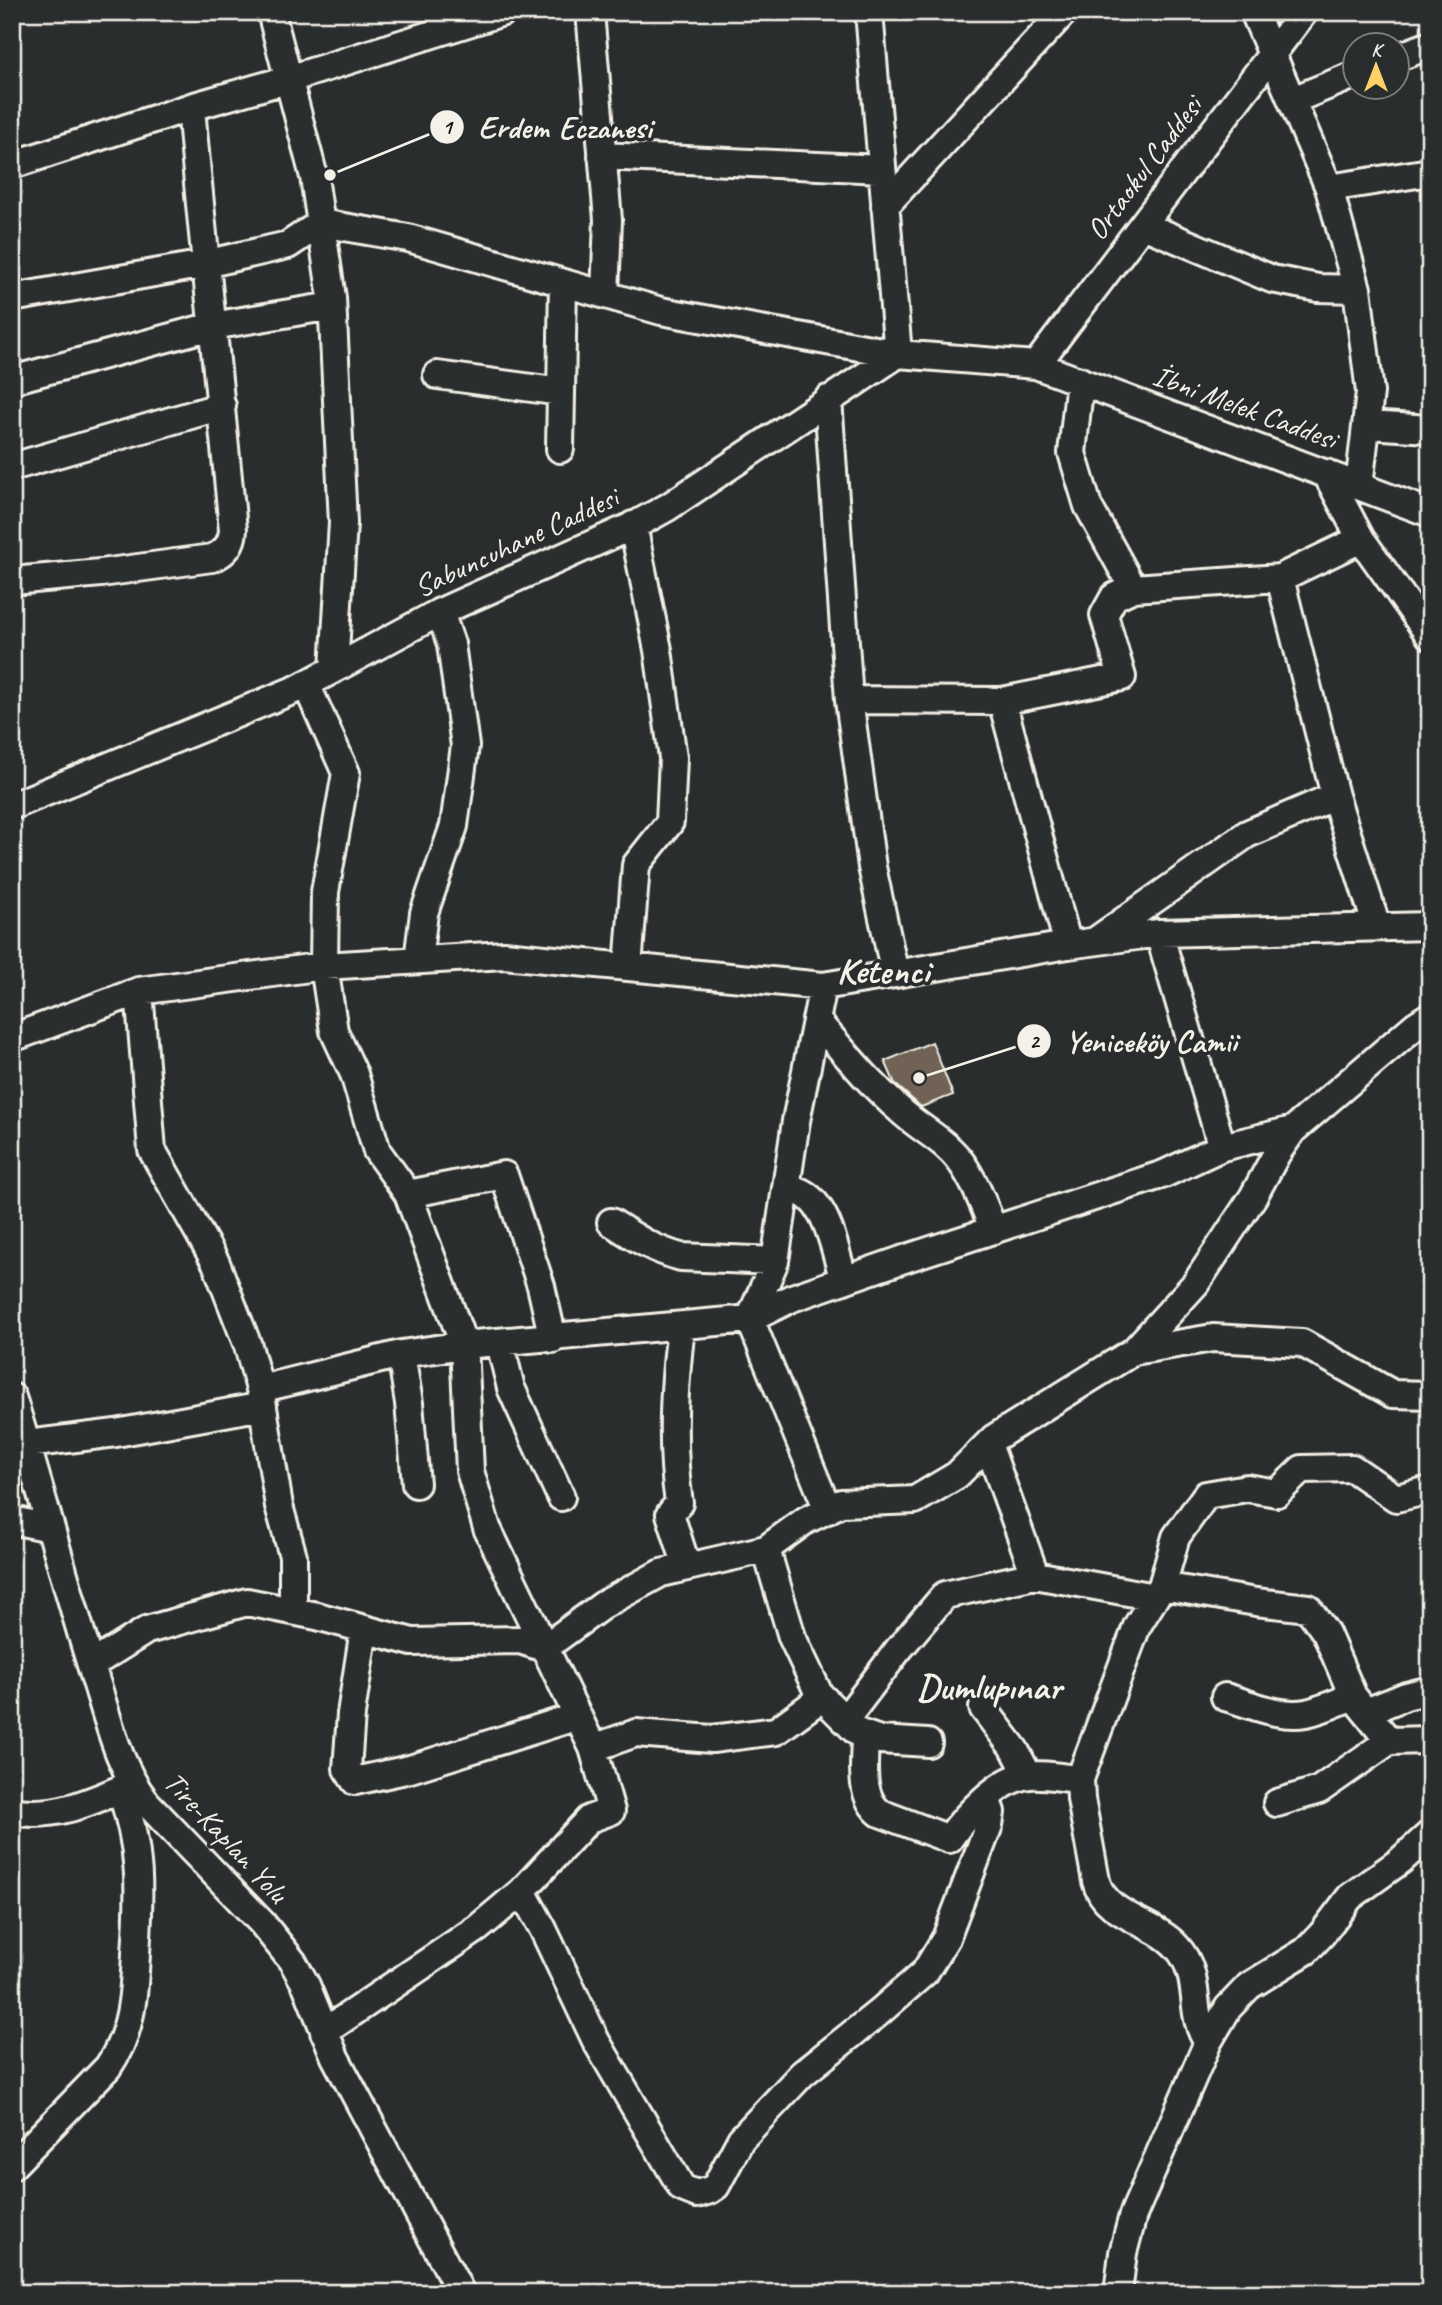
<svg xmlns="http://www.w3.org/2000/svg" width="1442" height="2305" viewBox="0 0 1442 2305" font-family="Caveat,sans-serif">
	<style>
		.building { fill: #6f6456; stroke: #f4f1e8; stroke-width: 2 }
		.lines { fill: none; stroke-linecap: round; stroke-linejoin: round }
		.minor-casing { stroke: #f4f1e8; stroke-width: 32 }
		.minor { stroke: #2a2d2e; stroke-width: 26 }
		.labels { text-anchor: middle; stroke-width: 7; stroke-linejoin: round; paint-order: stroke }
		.street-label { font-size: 30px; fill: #f4f1e8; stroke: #2a2d2e }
		.district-label { font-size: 37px; font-weight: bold; fill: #f4f1e8; stroke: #2a2d2e }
		.leader { fill: none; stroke: #f4f1e8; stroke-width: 2.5 }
		.callout-dot { fill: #f4f1e8; stroke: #2a2d2e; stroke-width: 2.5 }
		.mark-label { font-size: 21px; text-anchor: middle; font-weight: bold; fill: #111 }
		.callout-label { font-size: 32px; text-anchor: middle; font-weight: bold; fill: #f4f1e8; stroke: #2a2d2e; stroke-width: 7; stroke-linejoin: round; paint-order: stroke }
	</style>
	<rect width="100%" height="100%" fill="#2a2d2e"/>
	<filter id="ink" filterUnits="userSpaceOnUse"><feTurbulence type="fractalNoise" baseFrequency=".0143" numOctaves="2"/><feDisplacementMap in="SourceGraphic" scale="14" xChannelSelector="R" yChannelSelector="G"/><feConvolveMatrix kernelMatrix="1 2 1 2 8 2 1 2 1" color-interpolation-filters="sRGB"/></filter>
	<g filter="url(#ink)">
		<!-- building -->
		<path class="building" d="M932 1042 953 1095 921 1107 895 1084 885 1061Z"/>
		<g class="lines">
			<!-- minor casing -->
			<g class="minor-casing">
				<path id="minor" d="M271 12 314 177 332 298 343 523 334 668
					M590 12 608 220 605 295
					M1254 12 1329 188 1357 289 1370 392 1359 486
					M1396 58 1430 45
					M1293 100 1354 75
					M602 156 882 169
					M12 165 191 107 289 79 503 12
					M1329 188 1430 172
					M885 206 1064 12
					M1143 225 1272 279 1318 288 1357 289
					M12 298 205 264 288 245 321 223 408 238 661 311 898 354 869 12
					M1036 365 1304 12
					M437 375 561 392
					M12 380 212 326 332 306
					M1080 381 1072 453 1088 506 1133 588 1280 578 1361 539
					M828 399 849 700 872 867 895 974
					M1368 425 1430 429
					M560 449 563 283
					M12 467 222 406
					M1326 473 1361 539 1430 636
					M1280 578 1335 796 1377 927
					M12 581 101 573 212 558C225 553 232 544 233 530 220 389 203 248 191 107
					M306 684 346 773 325 892 324 966 334 1031 354 1074 377 1151 408 1194 464 1345 470 1471 487 1528 593 1748 611 1811 589 1819 522 1891 478 1928 324 2032
					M849 700 1002 701 1122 677 1104 615 1114 597 1133 588
					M1002 701 1068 945
					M12 806 299 688 440 612 639 523 668 507 898 354 1036 365 1430 513
					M1159 933 1222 1147
					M1098 939 1247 834 1335 796
					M418 960 424 913 454 826 465 746 451 644 440 612
					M628 967 636 865 670 822 673 758 658 650 633 525
					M823 986 796 1121 775 1261 750 1319 828 1510
					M139 991 152 1150 216 1263 248 1346 260 1389 279 1506 293 1556V1611
					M816 1020C843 1051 869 1083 900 1110 920 1129 945 1140 961 1162 976 1183 984 1207 994 1230
					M12 1038 139 991 324 966 504 955 823 986 1068 945 1159 933 1430 926
					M786 1188C828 1192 833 1247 844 1280
					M408 1194 504 1175 541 1286 553 1339
					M611 1222C634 1237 654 1250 681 1257L775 1261
					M681 1327C674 1386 670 1443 679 1503L670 1514 687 1567
					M500 1343 511 1388 561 1497
					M1134 1351 1213 1338 1302 1343 1393 1394 1430 1395
					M401 1354 409 1403 416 1484
					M260 1389 401 1354 464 1345 750 1319 792 1298 910 1257 1164 1174 1222 1147 1293 1130 1416 1025 1430 1016
					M12 1397C41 1489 65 1583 94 1675 108 1718 118 1767 147 1803L262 1923 293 1962 306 1985 335 2057 461 2293
					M27 1444 116 1433 263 1406
					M12 1520 50 1528
					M766 1549 792 1637 819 1694 857 1732 880 1740 928 1743
					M1035 1575 1155 1597
					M1162 1586 1256 1602 1308 1608 1326 1633 1353 1696 1389 1741
					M364 1629 351 1714 347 1769 355 1781 410 1769 578 1716
					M544 1648 603 1605 661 1573 766 1549 806 1520 841 1503 915 1500 957 1475 994 1438 1134 1351 1196 1283 1253 1197 1277 1153 1293 1130
					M91 1665 147 1630 247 1602 317 1616 412 1642 520 1640 544 1648
					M1225 1697C1251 1704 1279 1718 1306 1713 1322 1710 1338 1702 1353 1696
					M983 1708 1015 1750 1028 1775
					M1366 1712 1406 1696 1430 1690
					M845 1720 898 1650 945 1595 1035 1575 988 1444
					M865 1736C865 1761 858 1795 880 1813L949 1839C965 1816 1000 1777 1030 1775 1047 1774 1064 1778 1080 1779L1137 1626 1162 1586 1176 1537 1206 1495 1247 1488 1277 1493 1302 1469 1352 1468 1396 1498 1430 1490
					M593 1748 636 1733 712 1739 776 1731 813 1704 819 1694
					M1080 1779 1081 1799 1096 1881C1105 1917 1154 1921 1177 1947 1204 1977 1187 2014 1208 2042
					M1277 1803 1319 1790 1389 1741 1430 1740
					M12 1811C56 1819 93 1801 132 1784
					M522 1891 543 1929 596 2041 682 2188 697 2194 710 2190 716 2186 741 2139 802 2074 877 2014 925 1972 946 1938 989 1825 991 1812 986 1798
					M12 2166 108 2067C132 2032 134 1995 136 1954 140 1894 142 1847 120 1789
					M1118 2293 1123 2253 1133 2215 1208 2042 1228 2008 1249 1986 1306 1951 1322 1934 1350 1897 1400 1861 1430 1834"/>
			</g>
			<!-- minor -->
			<use href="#minor" class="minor"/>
		</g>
	</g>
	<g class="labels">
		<!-- street labels -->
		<g class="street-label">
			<text transform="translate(1144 168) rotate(-53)" y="10">Ortaokul Caddesi</text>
			<text transform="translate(1245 407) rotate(20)" y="10">İbni Melek Caddesi</text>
			<text transform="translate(516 542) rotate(-25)" y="10">Sabuncuhane Caddesi</text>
			<text transform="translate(226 1837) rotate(47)" y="10">Tire-Kaplan Yolu</text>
		</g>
		<!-- district labels -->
		<g class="district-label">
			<text x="883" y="983">Ketenci</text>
			<text x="989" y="1699">Dumlupınar</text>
		</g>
	</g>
	<!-- callouts -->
	<path class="leader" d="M330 175L447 127M919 1078L1034 1041"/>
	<g class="callout-dot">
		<circle cx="330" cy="175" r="7"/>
		<circle cx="919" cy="1078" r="7"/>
		<circle cx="447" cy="127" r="18"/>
		<circle cx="1034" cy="1041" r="18"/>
	</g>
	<g class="mark-label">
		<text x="447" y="134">1</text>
		<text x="1034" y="1048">2</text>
	</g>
	<g class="callout-label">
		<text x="565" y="138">Erdem Eczanesi</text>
		<text x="1151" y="1052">Yeniceköy Camii</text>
	</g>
	<!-- margin -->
	<rect width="1442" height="2305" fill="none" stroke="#2a2d2e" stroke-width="42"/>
	<rect x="21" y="21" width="1400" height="2263" fill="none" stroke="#f4f1e8" stroke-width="2.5" filter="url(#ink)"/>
	<!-- north arrow -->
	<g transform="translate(1376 66)"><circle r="33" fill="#2a2d2e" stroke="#7b7b78" stroke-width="2"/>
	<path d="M0-5L12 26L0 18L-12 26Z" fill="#ffd166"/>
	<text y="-10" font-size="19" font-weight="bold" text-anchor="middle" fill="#f4f1e8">K</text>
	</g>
</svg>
